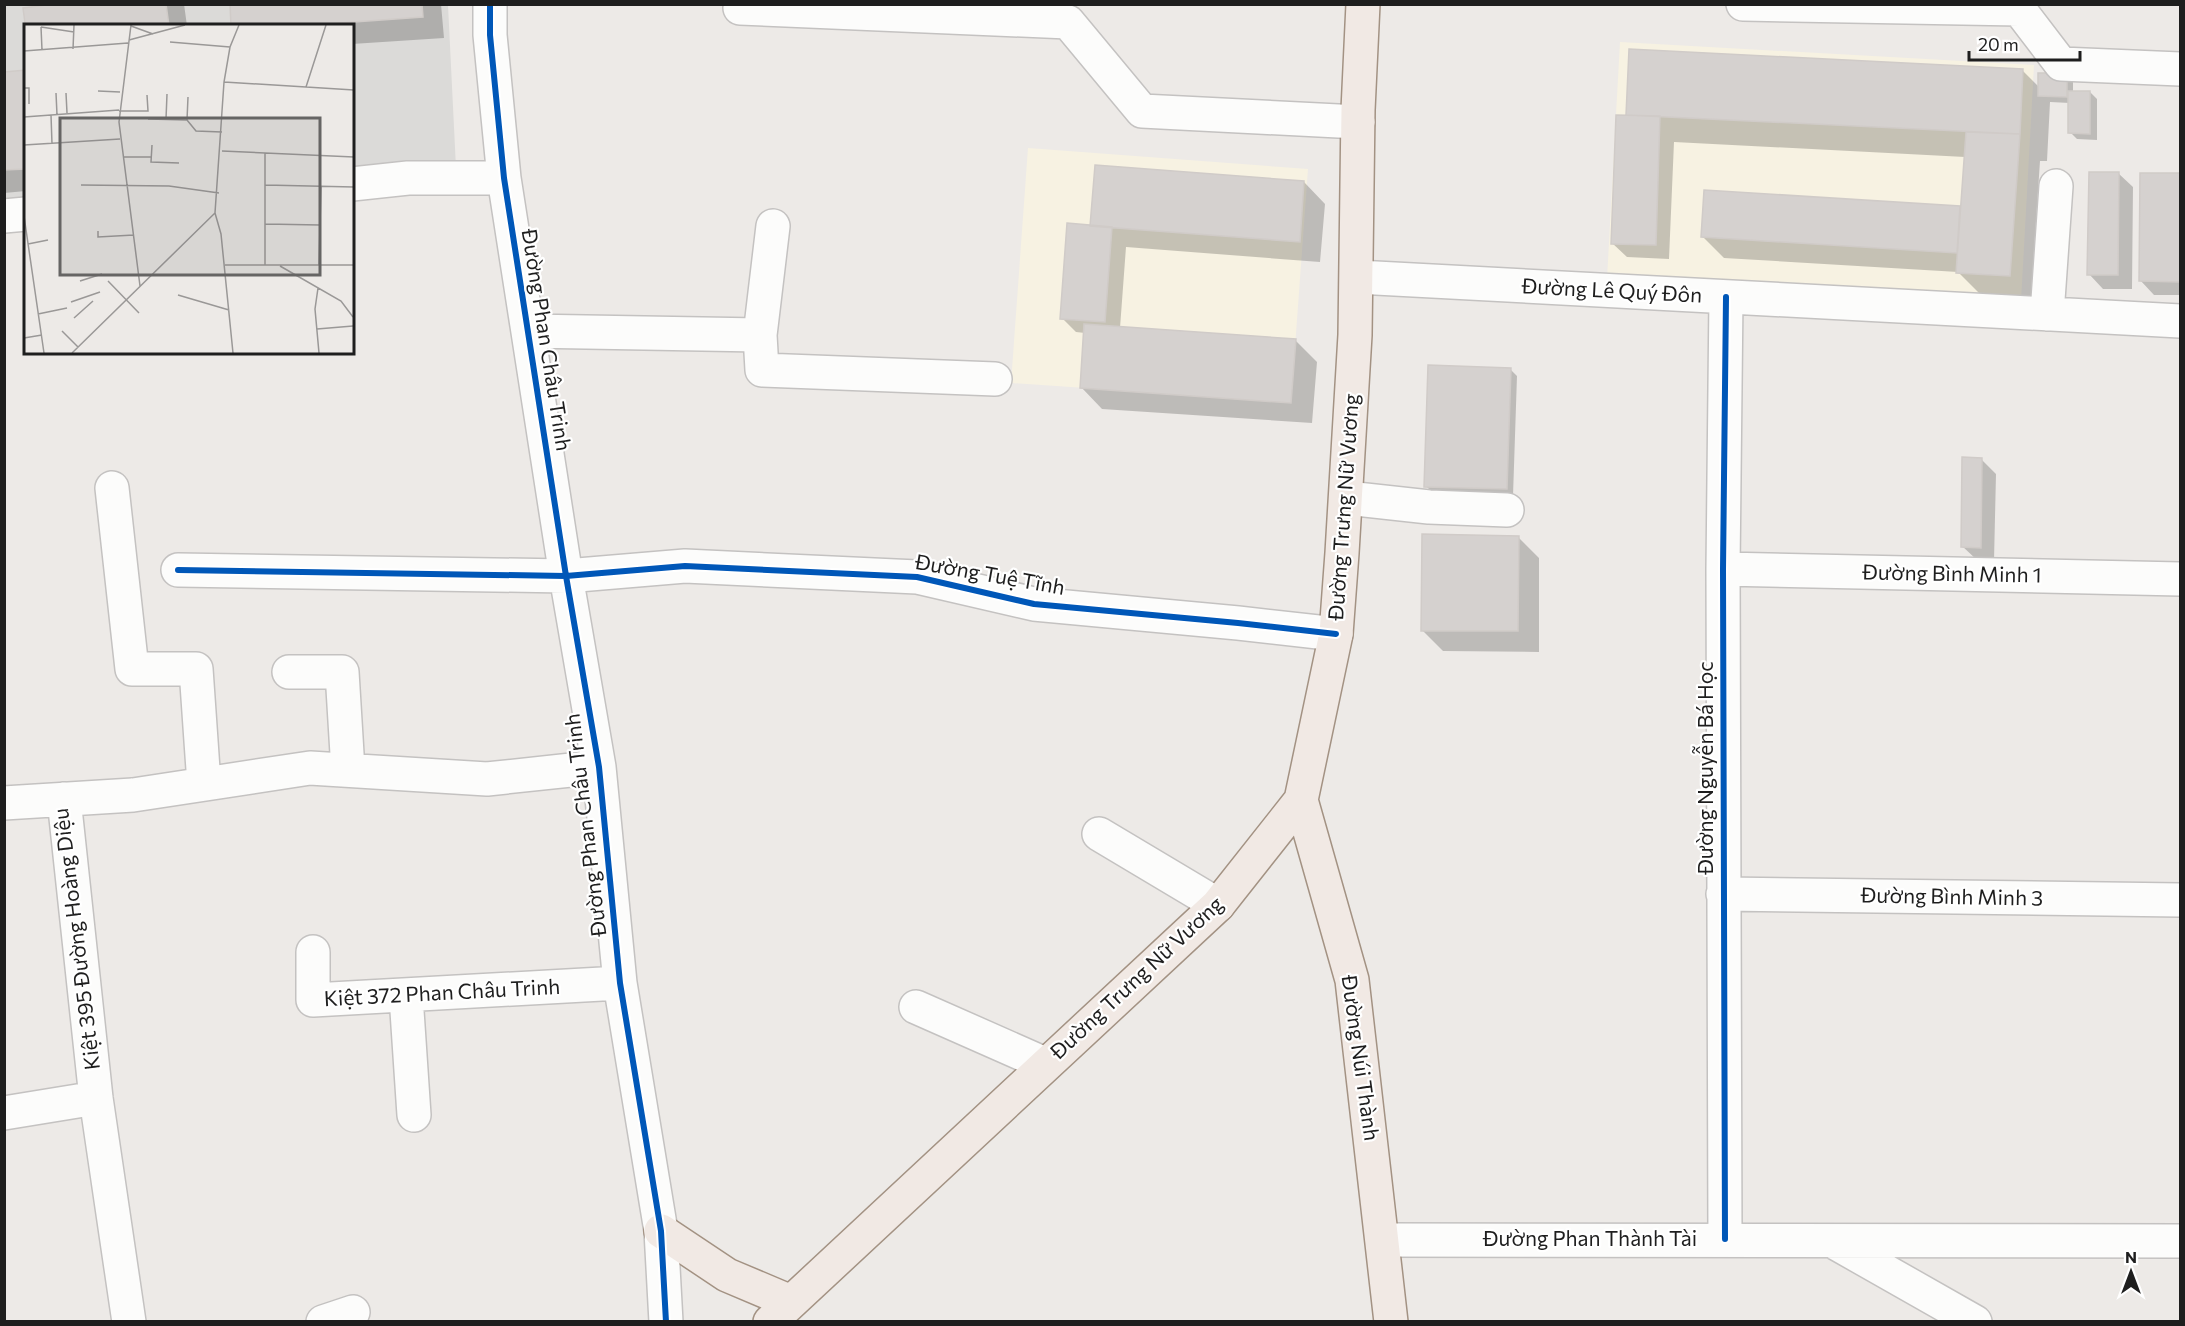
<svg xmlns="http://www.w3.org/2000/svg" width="2185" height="1326" viewBox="0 0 2185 1326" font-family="Commissioner,sans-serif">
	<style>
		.education { fill: #f7f2e2 }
		.religious { fill: #dbdad8 }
		.shadow { fill: #0003 }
		.building { fill: #d5d1cf; stroke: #d0cbc8; stroke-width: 1.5 }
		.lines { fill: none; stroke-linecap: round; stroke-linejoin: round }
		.minor-casing { stroke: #c4c2c1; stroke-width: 36 }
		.major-casing { stroke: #a39283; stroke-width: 36 }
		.minor { stroke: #fcfcfb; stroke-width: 33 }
		.major { stroke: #f1e9e4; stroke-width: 33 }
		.cycleway-casing { stroke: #fff; stroke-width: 10 }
		.cycleway { stroke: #0057b8; stroke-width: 6 }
		.labels { text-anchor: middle; stroke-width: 4.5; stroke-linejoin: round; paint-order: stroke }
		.street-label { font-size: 21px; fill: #1e1e1e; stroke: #fff }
		.inset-road { fill: none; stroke: #9a9897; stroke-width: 1.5 }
		.view { fill: #666564; fill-opacity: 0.15; stroke: #666564; stroke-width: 3 }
		.inset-edge { fill: none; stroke: #1e1e1e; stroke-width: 3 }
	</style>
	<rect width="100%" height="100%" fill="#edeae7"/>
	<!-- education -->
	<path class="education" d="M1620 42 2034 65 2021 301 1607 279Z
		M1028 148 1308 169 1291 402 1011 383Z"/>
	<!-- religious -->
	<path class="religious" d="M5 5H448L456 168 353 177 352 26H26L25 205 5 206Z"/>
	<!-- shadow -->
	<path class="shadow" d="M67 4H184L187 26H26Z
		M232 4H441L444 38 352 44V26H233Z
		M2023 71 2039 87 2066 74 2073 81V92H2090L2097 99V140L2077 139 2070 132V103L2050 102 2047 161H2040L2031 297 1979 293 1958 272 1724 258 1703 237 1706 192 1962 207 1965 157 1674 142 1669 259 1627 257 1612 243 1630 117 1627 114Z
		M26 72V191L4 193V74Z
		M2118 173 2133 187 2132 289H2103L2089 274Z
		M2141 174 2180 175V295H2154L2140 280Z
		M1304 182 1325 204 1320 262 1126 247 1120 328 1295 340 1317 362 1312 423 1102 409 1081 387 1085 333 1076 332 1062 318 1092 227Z
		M1510 369 1517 376 1513 496 1433 493 1426 486Z
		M1982 460 1996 474 1994 561 1977 560 1962 546Z
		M1518 537 1539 558V652L1443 651 1422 630Z"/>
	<!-- building -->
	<path class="building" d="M54 4H166L169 26H26V31L23 8Z
		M230 4H422L423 17 298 26H231Z
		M1629 49 2023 69 2020 134 1626 115Z
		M26 70V169L4 170V72Z
		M2038 73H2067V97L2038 96Z
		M2068 91H2090V134L2068 133Z
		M1616 115 1660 116 1656 245 1611 244Z
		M1966 132 2020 134 2010 276 1956 273Z
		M1095 165 1304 181 1300 242 1090 226Z
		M2089 172H2119L2118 275H2087Z
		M2140 173H2180V282L2139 281Z
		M1704 190 1960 206 1957 253 1701 237Z
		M1067 223 1112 227 1105 322 1060 319Z
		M1084 324 1296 339 1291 403 1080 388Z
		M1428 365 1511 368 1507 489 1424 487Z
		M1962 457 1982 458 1981 548 1961 547Z
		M1422 534 1519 536 1518 631H1421Z"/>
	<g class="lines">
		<!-- minor casing -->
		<g class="minor-casing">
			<path id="minor" d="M490 4V35L504 178 566 576 599 767 620 983 661 1231 666 1322
				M1743 4 2019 9
				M740 8 1068 22 1142 111 1358 122
				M2019 9 2061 64 2180 69
				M352 184 408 178H504
				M4 216 26 214
				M773 226 760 335 762 370 995 379
				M1357 277 2180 321
				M2047 314 2056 186
				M528 331 760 335
				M112 488 132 669H196L204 784
				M1347 498 1429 507 1507 510
				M1723 569 2180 579
				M178 570 566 576 685 566 917 577 1034 604 1238 623 1336 634
				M289 672H342L348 770
				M64 799 96 1098 129 1322
				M4 803 133 795 310 768 487 779 599 767
				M1099 834 1218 905
				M1723 894 2180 900
				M313 952V1000L620 983
				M406 996 414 1115
				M916 1007 1045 1064
				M4 1113 96 1098
				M1725 1239 1723 569 1726 297
				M1383 1240 2180 1241
				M1834 1242 1975 1322
				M323 1322 353 1312"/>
		</g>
		<!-- major casing -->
		<g class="major-casing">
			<path id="major" d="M1301 800 1352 980 1391 1322
				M661 1231 727 1275 791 1302
				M770 1322 1218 905 1301 800 1336 634 1342 553 1355 335 1358 110 1363 4"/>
		</g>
		<!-- minor -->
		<use href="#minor" class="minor"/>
		<!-- major -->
		<use href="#major" class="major"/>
		<!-- cycleway casing -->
		<g class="cycleway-casing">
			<path id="cycleway" d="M490 4V35L504 178 566 576 599 767 620 983 661 1231 666 1322
				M178 570 566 576 685 566 917 577 1034 604 1238 623 1336 634
				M1725 1239 1723 569 1726 297"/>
		</g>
		<!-- cycleway -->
		<use href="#cycleway" class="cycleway"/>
	</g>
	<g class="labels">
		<!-- street labels -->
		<g class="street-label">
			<text transform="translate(1612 291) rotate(3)" y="7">Đường Lê Quý Đôn</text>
			<text transform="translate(546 340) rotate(81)" y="7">Đường Phan Châu Trinh</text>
			<text transform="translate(1344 507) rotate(-86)" y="7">Đường Trưng Nữ Vương</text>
			<text transform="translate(1952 574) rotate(1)" y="7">Đường Bình Minh 1</text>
			<text transform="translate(990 575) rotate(10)" y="7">Đường Tuệ Tĩnh</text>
			<text transform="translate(1706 768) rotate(-90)" y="7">Đường Nguyễn Bá Học</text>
			<text transform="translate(586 825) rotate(-97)" y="7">Đường Phan Châu Trinh</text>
			<text transform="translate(1952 897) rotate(1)" y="7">Đường Bình Minh 3</text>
			<text transform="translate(77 939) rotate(-97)" y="7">Kiệt 395 Đường Hoàng Diệu</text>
			<text transform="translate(1137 978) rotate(-43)" y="7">Đường Trưng Nữ Vương</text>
			<text transform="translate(442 993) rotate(-3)" y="7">Kiệt 372 Phan Châu Trinh</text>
			<text transform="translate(1360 1058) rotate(82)" y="7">Đường Núi Thành</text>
			<text x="1590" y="1246">Đường Phan Thành Tài</text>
		</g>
	</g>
	<!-- overview -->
	<g transform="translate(24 24)">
		<rect width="330" height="330" fill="#edeae7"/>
		<path class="inset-road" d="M107 1 95 98 116 262M107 2 129 10M17 3 50 8M17 3 18 26M105 16 161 1M146 18 206 23M49 25 50 1M0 27 104 19M200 58 330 66M282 63 302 1M0 64H5V80M74 67 96 68M32 69 33 91M42 69 43 89M95 87H124L123 71M27 91 28 120M0 93 95 86M124 95 163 96 172 107 198 108M142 95 143 70M163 96 164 73M0 121 96 115M128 121 127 138 155 139M198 127 330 133M99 133H127M57 161 145 162 195 169M241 161 330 163M191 189 197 210 209 329M0 192 20 329M241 200 296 201M74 207V213L110 211M4 220 24 216M201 241H330M241 241V129M295 241 297 162M256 242 317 277 329 293M330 250V314M56 257 78 250M84 257 115 289M294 264 291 285 295 329M154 271 205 286M47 278 76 268M14 290 43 284M50 294 69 277M293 305 329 302M38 307 54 323M0 314 18 311M48 329 191 189 200 58 206 23 215 1"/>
		<path class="view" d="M36 94H296V251H36Z"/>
		<rect width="330" height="330" class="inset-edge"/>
	</g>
	<!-- border -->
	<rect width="2185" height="1326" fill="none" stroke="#1e1e1e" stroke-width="12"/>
	<!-- north arrow -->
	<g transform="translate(2131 1272)" stroke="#ffffff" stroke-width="4.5" paint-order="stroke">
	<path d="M0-4.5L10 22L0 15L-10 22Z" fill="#1e1e1e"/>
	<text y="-9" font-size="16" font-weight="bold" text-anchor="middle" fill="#1e1e1e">N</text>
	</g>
	<!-- scale -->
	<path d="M1969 51v9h111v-9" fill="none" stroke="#1e1e1e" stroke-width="3"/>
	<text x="1978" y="51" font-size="18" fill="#1e1e1e" stroke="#ffffff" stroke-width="4.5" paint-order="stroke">20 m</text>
</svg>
